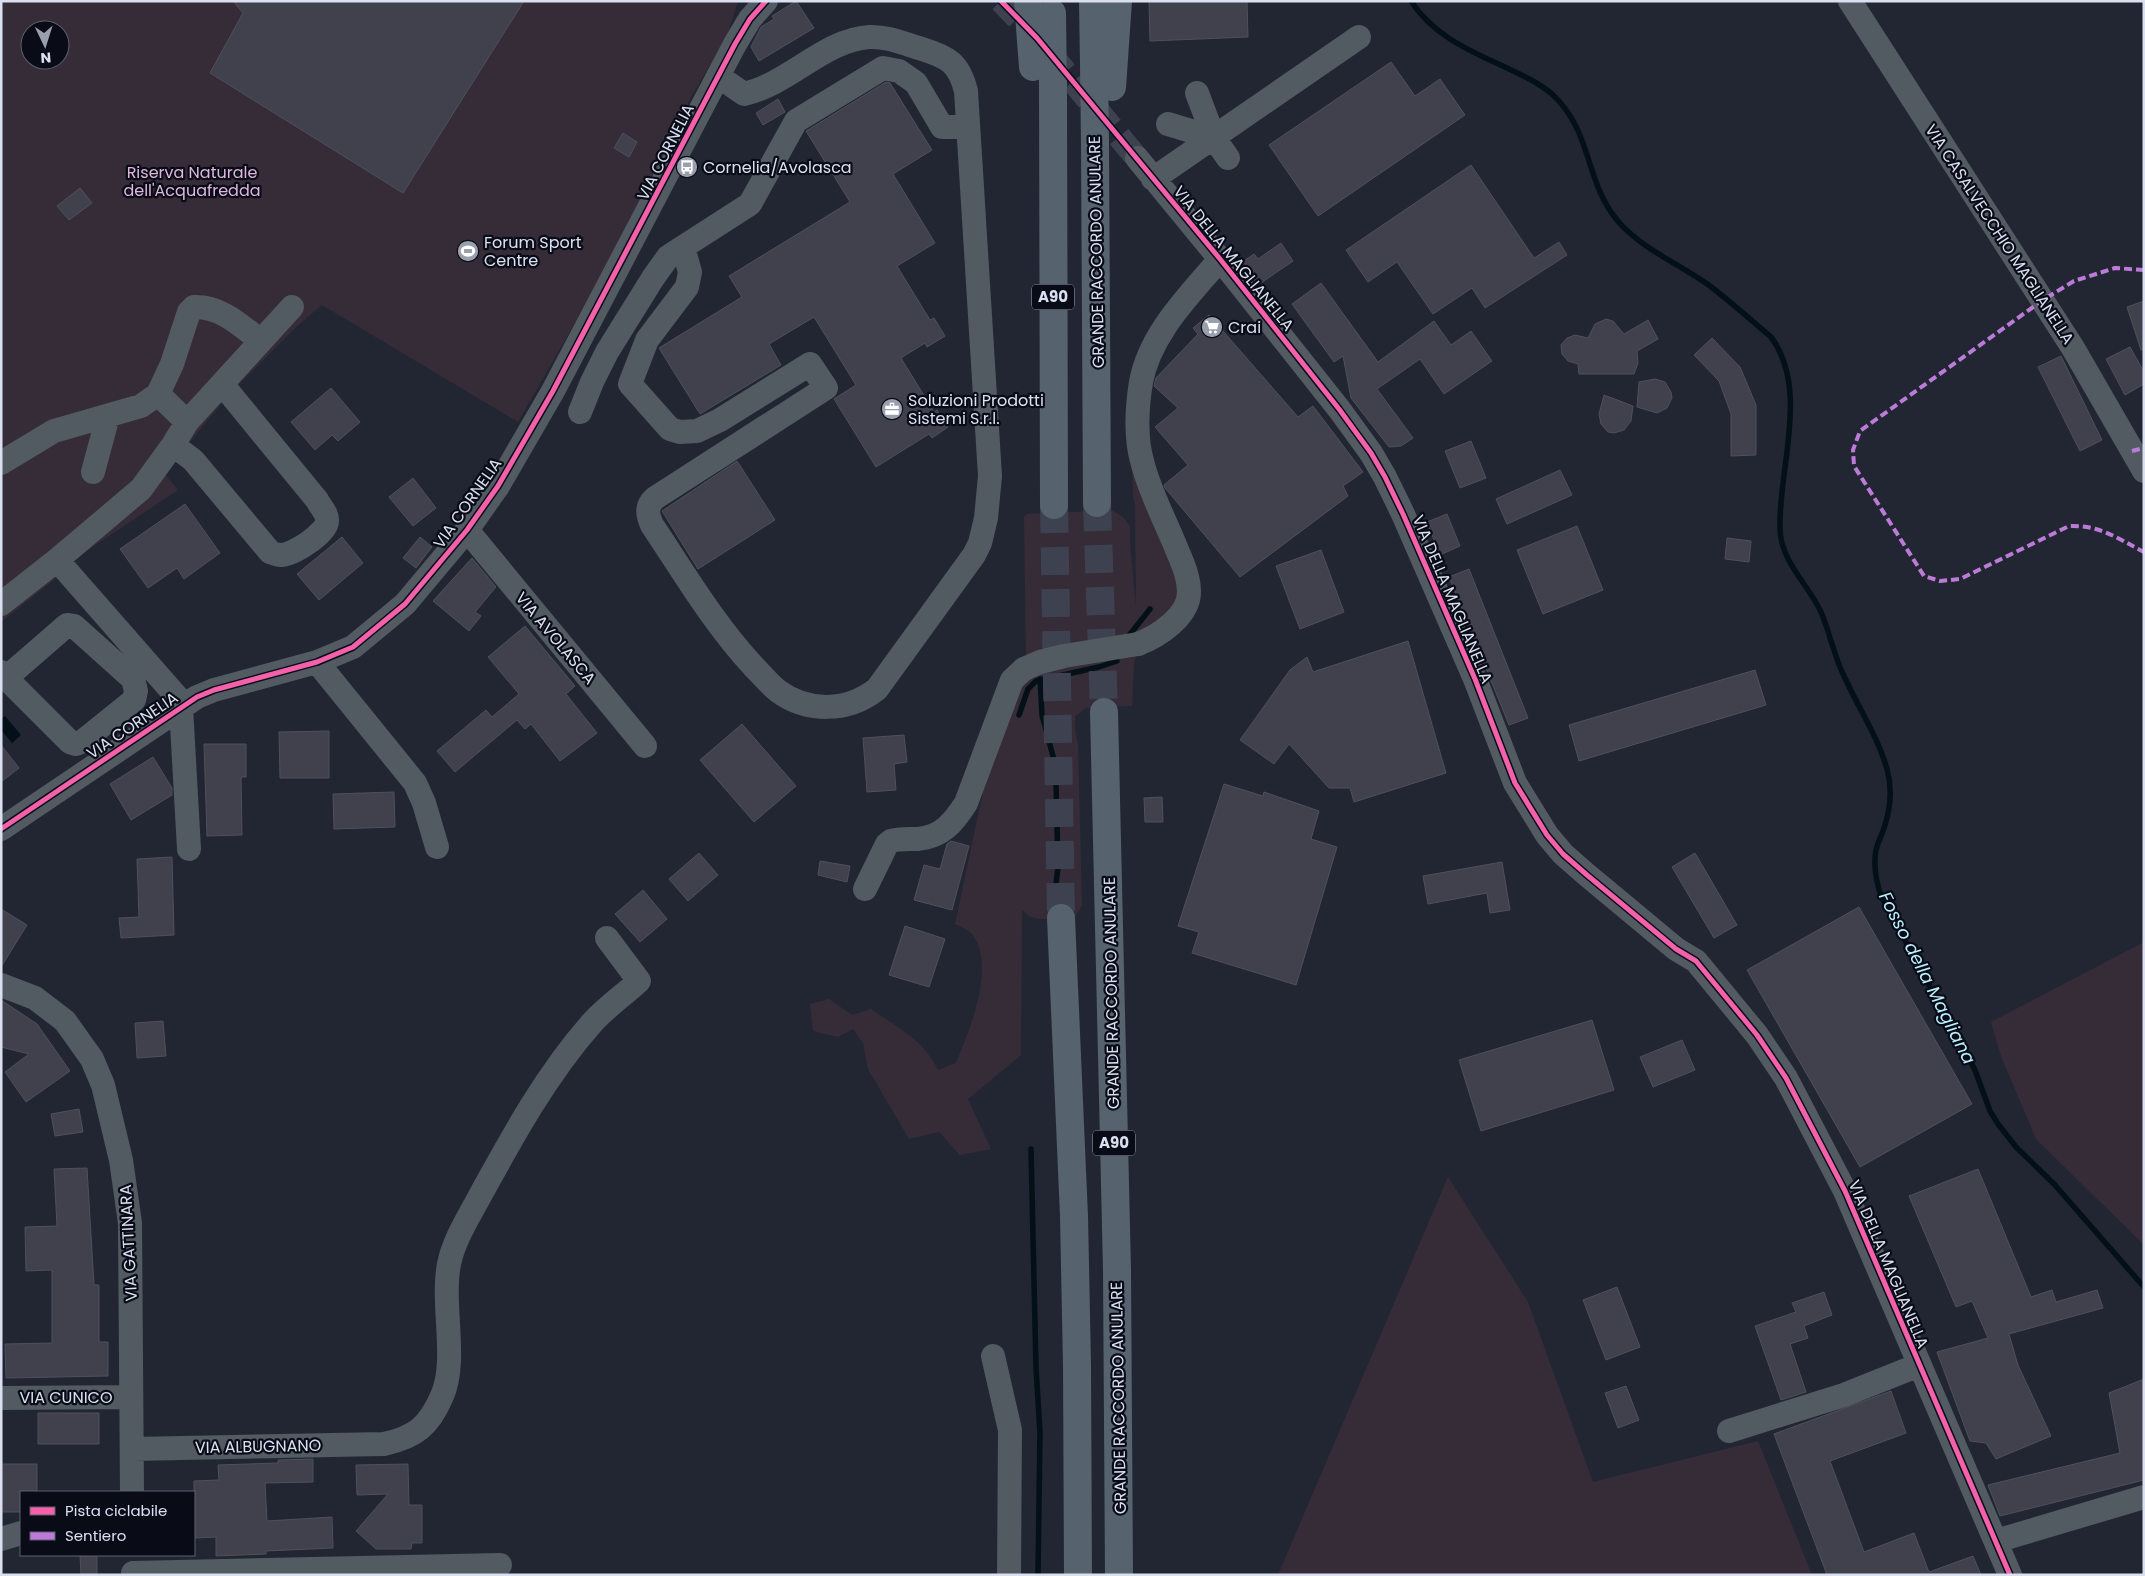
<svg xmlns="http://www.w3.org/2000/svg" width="2145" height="1576" viewBox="0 0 2145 1576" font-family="Poppins,sans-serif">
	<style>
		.green { fill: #362c38; fill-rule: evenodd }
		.water { fill: #031017 }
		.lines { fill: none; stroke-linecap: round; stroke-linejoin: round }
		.stream { stroke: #031017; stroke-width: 5.5 }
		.building { fill: #40414c; stroke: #4e505b }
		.minor-tunnel { stroke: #3e4250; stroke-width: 24; stroke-dasharray: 24 12; stroke-linecap: butt }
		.highway-tunnel { stroke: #3e4250; stroke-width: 28; stroke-dasharray: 28 14; stroke-linecap: butt }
		.minor { stroke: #525a62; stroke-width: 24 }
		.highway { stroke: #56626e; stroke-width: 28 }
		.minor-bridge { stroke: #525a62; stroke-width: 24 }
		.highway-bridge { stroke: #56626e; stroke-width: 28 }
		.quiet { stroke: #bd7bd9; stroke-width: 4; stroke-dasharray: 8 4; stroke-linecap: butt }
		.cycleway-casing { stroke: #090c17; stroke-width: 8 }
		.cycleway { stroke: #f560ab; stroke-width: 5 }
		.labels { text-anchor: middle; stroke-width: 4.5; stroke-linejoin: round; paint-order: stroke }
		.shield { fill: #090c17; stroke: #9ca0b0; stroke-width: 1 }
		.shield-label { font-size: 15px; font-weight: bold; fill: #dbe0f1 }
		.street-label { font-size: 16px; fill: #dbe0f1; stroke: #090c17 }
		.poi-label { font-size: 16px; fill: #dbe0f1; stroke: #090c17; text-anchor: start }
		.park-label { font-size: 16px; fill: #dfb6de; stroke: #090c17 }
		.water-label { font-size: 18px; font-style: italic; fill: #baeffc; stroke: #090c17 }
	</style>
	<rect width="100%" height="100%" fill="#222633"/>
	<!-- green -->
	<path class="green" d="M1 1H738L726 39 692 95 651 180 577 319 518 422 322 305 296 327 227 397 175 460 163 472 178 490 73 560 60 575 1 622ZM30 30H60V60H30Z
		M1132 458 1165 543 1162 546 1165 552 1169 550 1181 598 1150 631 1026 660 1024 516 1027 514 1097 511H1113L1123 517 1130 526V543L1136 608 1135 505 1133 495Z
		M1136 655 1134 665 1132 706 1086 708 1075 716V729L1078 745 1082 905 1075 917 1040 919 1030 917 1022 910 1021 1055 968 1099 991 1149 960 1155 939 1132 909 1139 868 1069 863 1043 853 1029 838 1037 813 1031 810 1004 829 999 852 1015 871 1009C898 1028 923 1039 938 1070L956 1063C969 1031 997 966 972 934 968 930 960 926 955 924L986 778 1016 689 1041 670Z
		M2144 942V1245L2036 1139 2001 1056 1991 1022Z
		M1448 1177 1528 1302 1593 1482 1758 1441 1812 1575H1278Z"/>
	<!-- water -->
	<path class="water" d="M5 716 21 735 12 743 1 730V719Z"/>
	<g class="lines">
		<!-- stream -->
		<path class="stream" d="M1411 1C1434 37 1473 52 1509 69 1524 76 1539 83 1552 94 1593 132 1584 180 1617 220 1640 248 1681 265 1710 286 1731 302 1751 320 1771 337 1810 390 1778 469 1780 529 1781 562 1808 584 1821 612 1830 633 1834 656 1844 676 1858 707 1878 737 1887 769 1892 787 1891 806 1885 825 1883 833 1878 841 1876 850 1873 866 1876 882 1882 898L1975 1070 1990 1111 1998 1124 2016 1147 2054 1184 2144 1287
			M1127 638 1150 609
			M1040 679 1042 715 1053 756 1056 782 1058 867 1056 884 1051 897
			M1019 715 1028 689 1036 681 1099 667 1117 661
			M1031 1149 1036 1368 1040 1432 1038 1575"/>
	</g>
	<!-- building -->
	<path class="building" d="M233 1H524L403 193 210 73 243 13Z
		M796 1 814 28 759 61 751 47 761 27 774 19 772 16Z
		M1149 1H1247L1248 37 1150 41Z
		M1391 62 1415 96 1440 79 1465 115 1318 216 1269 145Z
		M886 82 890 83 932 150 893 174 935 243 897 266 930 320 934 318 945 336 927 347 925 343 901 358 934 412 937 410 948 427 932 438 929 434 876 467 834 399 856 385 814 317 769 344 781 365 700 414 659 348 742 297 729 276 850 202 806 131Z
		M778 99 785 112 763 125 756 113Z
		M623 133 637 142 629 157 614 148Z
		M1471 165 1534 258 1559 242 1567 255 1485 308 1472 288 1433 314 1397 262 1368 282 1346 250Z
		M80 188 92 203 69 220 57 206Z
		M1281 243 1293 261 1258 285 1241 263 1254 254 1258 259Z
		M1321 283 1378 362 1434 321 1451 345 1471 331 1492 361 1444 394 1420 359 1377 389 1413 438 1401 446 1389 447 1351 398 1343 356 1334 362 1292 304Z
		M2144 301V349L2141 350 2127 307Z
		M1209 315 1298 417 1313 406 1363 472 1343 486 1348 496 1240 577 1165 488 1164 485 1188 465 1155 427 1178 408 1154 386 1156 378 1198 334 1193 328Z
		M1606 319 1613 321 1624 334 1648 320 1658 339 1637 351 1638 363 1634 374H1579L1578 364 1568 361 1562 354 1561 345 1567 338 1575 335 1588 338 1595 324Z
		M1712 338 1740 367 1756 405V455L1731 456V414L1719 381 1694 355Z
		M2130 347 2144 372V384L2125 395 2106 359Z
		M2061 356 2102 440 2080 451 2038 367Z
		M1655 379 1665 382 1671 392 1672 398 1667 408 1657 413 1637 407 1639 382Z
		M331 388 360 422 338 441 332 435 315 450 291 422Z
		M1604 395 1633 406 1631 421 1624 430 1614 433 1608 432 1601 424 1599 414Z
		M1471 441 1486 478 1460 488 1445 451Z
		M737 461 775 520 698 569 662 511Z
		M1560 470 1572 495 1507 524 1496 499Z
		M413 478 436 508 413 526 389 497Z
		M185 504 220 553 184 579 177 568 148 588 120 549Z
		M1447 514 1460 546 1440 555 1427 522Z
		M1577 526 1603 590 1543 614 1517 550Z
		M342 537 363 563 319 600 297 574Z
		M420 537 432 547 416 568 403 558Z
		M1727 538 1751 541 1749 562 1725 559Z
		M1321 550 1344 612 1300 629 1276 566Z
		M472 558 496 587 475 612 481 616 469 631 433 601Z
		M1469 569 1528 718 1509 725 1449 577Z
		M525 626 575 686 566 694 597 733 560 761 531 724 525 729 517 720 455 772 437 751 486 710 492 717 519 694 488 657Z
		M1408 641 1446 773 1354 802 1350 788H1329L1289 744 1274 764 1240 740 1290 670 1307 657 1313 672Z
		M1755 670 1766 705 1579 761 1569 725Z
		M742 724 796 786 754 822 700 760Z
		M329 731V778H280L279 732Z
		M904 735 907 762 894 764 896 790 867 792 863 738Z
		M204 744H246V777H241L242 835 207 836Z
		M1 745 19 768 1 782Z
		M153 757 172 788V795L131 820 110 784Z
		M1224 784 1263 796 1264 792 1319 811 1311 839 1337 847 1296 985 1192 953 1199 932 1178 926Z
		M394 792 395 827 334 829 333 794Z
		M1162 797 1163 822H1145L1144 798Z
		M951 841 969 846 952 910 914 900 924 865 940 869 947 844Z
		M699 853 718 875 688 901 669 879Z
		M1695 853 1737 925 1714 938 1672 867Z
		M172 857 174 935 121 938 119 918 139 917 137 859Z
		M820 861 850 866 847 882 818 875Z
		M1502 862 1510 910 1490 913 1487 893 1428 904 1423 876Z
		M643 890 667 919 640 942 615 914Z
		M1859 907 1972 1104 1860 1167 1747 970Z
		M1 909 27 925 1 967Z
		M905 926 945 939 929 987 889 975Z
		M1 1000 37 1024 70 1071 26 1102 5 1072 29 1054 1 1047Z
		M1592 1020 1614 1090 1481 1131 1459 1060Z
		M163 1021 166 1056 137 1058 135 1023Z
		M1682 1040 1695 1070 1653 1087 1640 1057Z
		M79 1109 83 1132 55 1136 51 1114Z
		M87 1168 94 1285H99V1342H108V1376L6 1378 5 1344 52 1343V1270L26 1271 25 1227 57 1226 54 1169Z
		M1978 1169 2031 1297 2052 1290 2056 1302 2097 1290 2103 1308 2009 1334 2018 1365 2051 1436 1996 1459 1986 1443 1970 1441 1937 1352 1988 1338 1972 1301 1956 1307 1909 1196Z
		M1617 1287 1640 1347 1606 1360 1583 1300Z
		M1824 1292 1832 1315 1804 1326 1808 1338 1790 1344 1806 1392 1781 1400 1755 1326 1796 1312 1792 1303Z
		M2144 1379V1480L2000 1516 1988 1485 2120 1453 2109 1393Z
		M1626 1386 1639 1420 1618 1428 1605 1393Z
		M1891 1391 1906 1433 1830 1461 1864 1552 1914 1533 1929 1572 1973 1556 1981 1575H1827L1774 1434Z
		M38 1413H99V1444H38Z
		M313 1459V1482L265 1483 267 1521 332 1517 333 1548 266 1551V1554L216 1556V1537L194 1538V1481L219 1480 218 1465 278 1463V1460Z
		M1 1464H37V1492H21V1512H1Z
		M408 1464 409 1505H422V1543H412L411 1549H376L356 1531 388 1494 357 1495 356 1465Z
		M80 1555H97V1575H81Z"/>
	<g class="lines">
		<!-- minor-tunnel -->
		<path class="minor-tunnel" d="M1001 1 1037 38 1137 158"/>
		<!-- highway-tunnel -->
		<path class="highway-tunnel" d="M1097 503 1104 712
			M1054 505 1061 918"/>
		<!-- minor -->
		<path class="minor" d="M1850 1 2073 348 2144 471
			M718 76 744 94C789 84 824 40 869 37 888 36 905 44 922 49 948 57 959 63 966 91L990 476 986 518 980 543 974 555 877 689C848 712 808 713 778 691 769 684 762 675 754 667 714 624 684 573 652 525 647 514 646 506 655 498L826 388 810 364 720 420 697 431 680 432 670 429 630 384 647 340 687 287 690 272 683 247 750 204 796 121 883 68 899 71 916 83 942 127H968
			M1197 93 1214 138 1228 158
			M1168 124 1214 138
			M1137 158 1220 259 1339 409 1371 453 1385 477 1403 514 1475 679 1515 783 1547 835 1563 854 1587 875 1676 949 1696 961 1757 1035 1786 1078 1845 1191 2010 1575
			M1153 179 1359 37
			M158 394 187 422
			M580 412 592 382 607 352 653 278 668 257 683 247
			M173 445 193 460 270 552C273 553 277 555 281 555 293 555 327 533 327 521 328 514 320 506 317 500L222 384
			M1 463 54 431 141 406 158 394 172 364 189 312 194 307C221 306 241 326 261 341
			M93 472 108 416
			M467 530 645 746
			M57 560 184 705
			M1 604 57 560 141 489 173 445 187 422 292 307
			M1138 644C1159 636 1189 616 1189 592 1189 575 1181 560 1175 545 1164 518 1149 490 1142 461 1135 436 1137 407 1141 382 1150 333 1190 295 1220 259
			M317 662 415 783 424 803 437 847
			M1 672 6 678 70 742 76 744 83 741 134 700 136 691 133 679 74 626 67 625 6 678
			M181 707 189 849
			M1 829 197 697 214 690 317 662 353 647 405 604 467 530 498 486 553 391 735 44 750 19 766 1
			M865 889 887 844 891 841C900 838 909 839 918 839 942 837 954 822 966 803L1012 680 1024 669
			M1 985 35 998 65 1021 92 1059 103 1085 121 1160 130 1223 132 1492
			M993 1356 1010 1430 1009 1575
			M1 1398 131 1397
			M1729 1431 1844 1395 1919 1365
			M132 1449 384 1444C416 1437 429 1426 442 1396 458 1360 441 1305 449 1264 454 1239 470 1215 482 1192 514 1134 547 1074 591 1024 605 1008 624 995 639 981L607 938
			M1 1539 21 1533
			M1996 1541 2144 1497
			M133 1573 500 1565"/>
		<!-- highway -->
		<path class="highway" d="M1093 1 1094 65
			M1112 87 1118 1
			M1053 89 1054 505
			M1095 144 1097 503
			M1104 712 1117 1270 1119 1575
			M1061 918 1074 1216 1077 1365 1078 1575"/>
		<!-- minor-bridge -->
		<path class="minor-bridge" d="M1024 669 1040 662 1064 656 1138 644"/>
		<!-- highway-bridge -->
		<path class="highway-bridge" d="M1028 1 1033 67
			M1052 13 1053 89
			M1094 65 1095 144"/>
		<!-- quiet -->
		<path class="quiet" d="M2144 270 2115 268 2074 281 2043 300 1860 431 1853 450 1854 466 1924 576 1940 581 1960 579 2069 526C2100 525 2117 538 2144 552
			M2132 451 2144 448"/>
		<!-- cycleway casing -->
		<g class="cycleway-casing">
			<path id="cycleway" d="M1001 1 1037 38 1220 259 1339 409 1371 453 1385 477 1403 514 1475 679 1515 783 1547 835 1563 854 1587 875 1676 949 1696 961 1757 1035 1786 1078 1845 1191 2010 1575
				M1 829 197 697 214 690 317 662 353 647 405 604 467 530 498 486 553 391 735 44 750 19 766 1"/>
		</g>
		<!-- cycleway -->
		<use href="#cycleway" class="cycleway"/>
	</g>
	<!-- icons -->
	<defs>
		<g id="bus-disc" transform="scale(1.125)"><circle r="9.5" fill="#9a9fae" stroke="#090c17"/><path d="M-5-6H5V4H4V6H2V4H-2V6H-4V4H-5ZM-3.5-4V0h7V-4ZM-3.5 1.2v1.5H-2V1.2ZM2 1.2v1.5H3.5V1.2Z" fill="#fff"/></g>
		<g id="stadium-disc" transform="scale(1.125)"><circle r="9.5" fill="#9a9fae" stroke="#090c17"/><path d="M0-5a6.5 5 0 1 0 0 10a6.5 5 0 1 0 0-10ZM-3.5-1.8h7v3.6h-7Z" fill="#fff"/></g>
		<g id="supermarket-disc" transform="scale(1.125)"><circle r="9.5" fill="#9a9fae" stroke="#090c17"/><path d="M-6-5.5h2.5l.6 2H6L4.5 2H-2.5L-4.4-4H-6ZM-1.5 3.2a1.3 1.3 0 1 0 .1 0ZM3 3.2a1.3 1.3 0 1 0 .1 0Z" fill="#fff"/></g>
		<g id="office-disc" transform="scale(1.125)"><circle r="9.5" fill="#9a9fae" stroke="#090c17"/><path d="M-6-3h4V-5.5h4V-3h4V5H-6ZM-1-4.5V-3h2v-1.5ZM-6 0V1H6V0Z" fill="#fff"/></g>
	</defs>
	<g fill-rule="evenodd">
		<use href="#bus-disc" x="687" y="167"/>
		<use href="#stadium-disc" x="468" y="251"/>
		<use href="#supermarket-disc" x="1212" y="327"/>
		<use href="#office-disc" x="892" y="409"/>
	</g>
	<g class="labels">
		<!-- shield labels -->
		<g class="shield">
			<rect x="1032" y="284.5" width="42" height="25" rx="4"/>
			<rect x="1093" y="1130.5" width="42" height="25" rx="4"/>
		</g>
		<g class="shield-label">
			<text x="1053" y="302">A90</text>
			<text x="1114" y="1148">A90</text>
		</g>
		<!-- street labels -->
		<g class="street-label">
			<text transform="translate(665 152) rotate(-63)" y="6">VIA CORNELIA</text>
			<text transform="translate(2000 234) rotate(57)" y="6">VIA CASALVECCHIO MAGLIANELLA</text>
			<text transform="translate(1096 252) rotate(-91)" y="6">GRANDE RACCORDO ANULARE</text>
			<text transform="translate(1234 258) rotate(51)" y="6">VIA DELLA MAGLIANELLA</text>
			<text transform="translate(467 503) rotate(-55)" y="6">VIA CORNELIA</text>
			<text transform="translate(1453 599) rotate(67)" y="6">VIA DELLA MAGLIANELLA</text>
			<text transform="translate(556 638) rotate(50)" y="6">VIA AVOLASCA</text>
			<text transform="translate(132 725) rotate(-34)" y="6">VIA CORNELIA</text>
			<text transform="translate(1111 993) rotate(-91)" y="6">GRANDE RACCORDO ANULARE</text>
			<text transform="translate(128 1243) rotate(-93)" y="6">VIA GATTINARA</text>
			<text transform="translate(1889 1264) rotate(67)" y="6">VIA DELLA MAGLIANELLA</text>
			<text x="66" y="1403">VIA CUNICO</text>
			<text transform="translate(1118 1398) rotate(-91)" y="6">GRANDE RACCORDO ANULARE</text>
			<text transform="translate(258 1446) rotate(-1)" y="6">VIA ALBUGNANO</text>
		</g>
		<!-- poi labels -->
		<g class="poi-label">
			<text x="703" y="173">Cornelia/Avolasca</text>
			<text x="484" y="248">Forum Sport<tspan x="484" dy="18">Centre</tspan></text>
			<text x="1228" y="333">Crai</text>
			<text x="908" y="406">Soluzioni Prodotti<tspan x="908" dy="18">Sistemi S.r.l.</tspan></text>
		</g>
		<!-- park labels -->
		<g class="park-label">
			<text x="192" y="178">Riserva Naturale<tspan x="192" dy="18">dell'Acquafredda</tspan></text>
		</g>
		<!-- water labels -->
		<g class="water-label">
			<text transform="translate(1927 978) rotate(63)" y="6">Fosso della Magliana</text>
		</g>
	</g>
	<!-- border -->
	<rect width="2145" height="1576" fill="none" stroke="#dbe0f1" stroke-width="5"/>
	<!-- legend -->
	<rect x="20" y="1491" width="175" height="65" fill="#090c17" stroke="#5d616e"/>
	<rect x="30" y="1507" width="25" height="8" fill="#f560ab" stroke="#5d616e"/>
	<text x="65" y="1516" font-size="15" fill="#dbe0f1">Pista ciclabile</text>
	<rect x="30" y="1532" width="25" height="8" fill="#bd7bd9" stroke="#5d616e"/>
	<text x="65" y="1541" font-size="15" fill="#dbe0f1">Sentiero</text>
	<!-- north arrow -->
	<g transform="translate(45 45) rotate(176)"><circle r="24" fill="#090c17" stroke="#5d616e"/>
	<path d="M0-4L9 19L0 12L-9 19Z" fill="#9a9fae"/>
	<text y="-8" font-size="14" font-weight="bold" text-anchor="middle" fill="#dbe0f1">N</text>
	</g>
</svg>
